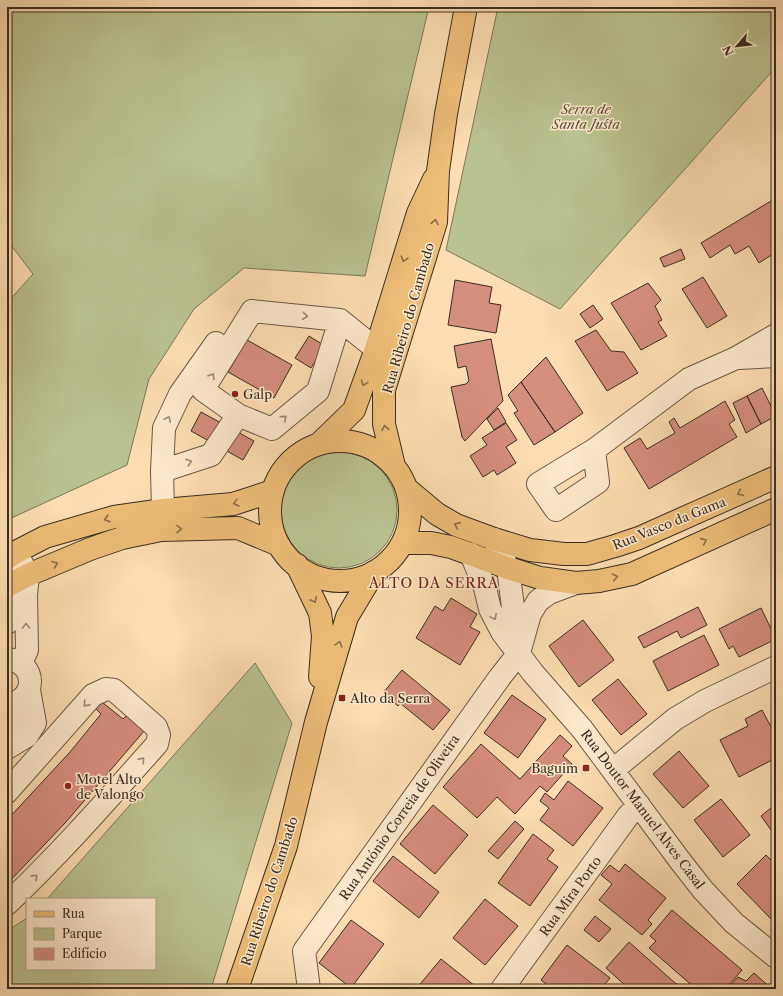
<svg xmlns="http://www.w3.org/2000/svg" width="783" height="996" viewBox="0 0 783 996" font-family="'Libre Caslon Text',serif">
	<style>
		.green { fill: #bac28f; stroke: #7a7858 }
		.building { fill: #d68e7d; stroke: #392d21 }
		.lines { fill: none; stroke-linecap: round; stroke-linejoin: round }
		.minor-casing { stroke: #6a5945; stroke-width: 24 }
		.major-casing { stroke: #392d21; stroke-width: 24 }
		.minor { stroke: #fee9cc; stroke-width: 22 }
		.major { stroke: #eebe78; stroke-width: 22 }
		.oneway { stroke: #8a6e48 }
		.oneway2 { stroke: #9c8b76 }
		.poi-dot { fill: #8f2418; stroke: #fee9cc; stroke-width: 1.5 }
		.labels { text-anchor: middle; stroke-width: 3; stroke-linejoin: round; paint-order: stroke }
		.park-label { font-size: 13px; font-style: italic; fill: #59523c; stroke: #fee9cc }
		.street-label { font-size: 13px; fill: #392d21; stroke: #fee9cc }
		.poi-label { font-size: 13px; fill: #392d21; stroke: #fee9cc; text-anchor: start }
		.neighbourhood-label { font-size: 14px; letter-spacing: 1px; fill: #7a1f14; stroke: #fee9cc }
	</style>
	<rect width="100%" height="100%" fill="#fdddb1"/>
	<filter id="stains"><feTurbulence type="fractalNoise" baseFrequency=".005" numOctaves="4"/><feColorMatrix values="0 0 0 0 .2 0 0 0 0 .09 0 0 0 0 .02 0 0 0 .5 -.17"/></filter>
	<radialGradient id="worn" r=".72"><stop offset=".6" stop-color="#630" stop-opacity="0"/><stop offset="1" stop-color="#630" stop-opacity=".3"/></radialGradient>
	<!-- green -->
	<path class="green" d="M7 7H429L365 276 244 268 194 309 149 379 127 465 7 520V303L33 274 7 240Z
		M498 7H776V67L560 309 446 250Z
		M281 510a58 58 0 1 1 116 0a58 58 0 1 1-116 0Z
		M255 663 292 723 211 989H7V931L27 918V969H155V899H47Z"/>
	<!-- building -->
	<path class="building" d="M776 198V252L759 263 749 246 735 254 730 245 710 258 701 243Z
		M681 249 685 259 664 267 660 258Z
		M703 277 727 316 707 328 682 289Z
		M455 280 492 287 489 303 501 305 496 333 448 325Z
		M648 283 661 300 655 306 662 320 658 322 667 336 641 350 611 303Z
		M593 305 603 319 590 328 580 314Z
		M596 330 611 351 624 352 638 373 607 391 575 341Z
		M309 336 325 346 311 368 295 358Z
		M491 339 503 401 465 441 462 437 451 387 466 384 469 381 466 366 458 368 454 346Z
		M247 340 292 365 274 398 228 372Z
		M546 357 583 413 555 432 521 382Z
		M521 382 555 432 534 445 514 413 518 411 508 395Z
		M762 388 776 416 761 424 747 396Z
		M747 396 761 424 746 433 733 403Z
		M725 401 735 420 729 424 737 437 649 489 624 448 640 438 647 449 675 433 669 422 674 418 680 428Z
		M498 408 506 422 494 430 487 419Z
		M201 412 254 441 243 460 191 431Z
		M506 423 517 440 506 447 516 463 497 475 494 470 483 477 470 456 487 445 482 438Z
		M451 598 477 614 470 627 480 632 460 665 416 638 435 606 443 611Z
		M698 607 707 625 681 638 677 631 644 648 638 637Z
		M761 608 776 639 739 657 733 646 729 649 719 629Z
		M583 620 614 660 579 687 549 646Z
		M704 635 719 665 668 691 653 661Z
		M402 670 450 710 433 730 400 703 398 706 383 693Z
		M618 679 647 714 621 735 592 700Z
		M512 695 546 719 518 758 484 733Z
		M97 698 123 719 127 715 145 730 66 822 7 884V820L70 752 101 714 92 705Z
		M762 710 776 736V758L739 777 720 740 748 726 745 719Z
		M560 735 572 746 563 756 572 764 547 792 540 786 515 814 497 797 477 818 443 787 481 744 520 779Z
		M679 751 709 786 683 808 653 774Z
		M568 781 603 808 573 846 540 820 549 808 540 801 545 793 554 800Z
		M721 799 750 835 723 857 694 820Z
		M776 804V826L771 830 761 816Z
		M433 805 468 835 435 874 400 844Z
		M515 821 524 829 498 859 488 851Z
		M533 834 554 850 547 859 558 867 530 906 498 883Z
		M766 855 776 865V914L771 919 737 884Z
		M393 856 439 892 419 918 373 881Z
		M625 864 666 898 648 920 652 924 642 935 599 900 612 884 601 875 610 865 619 872Z
		M485 899 518 926 485 965 453 938Z
		M672 910 742 970 729 985 733 989H728L726 987 725 989H696L649 948 656 941 650 936Z
		M595 916 611 929 599 942 584 930Z
		M351 920 384 944 351 988 319 963Z
		M629 942 675 983 687 989H645L644 988 643 989H632L626 986 606 968Z
		M567 945 610 978 601 989H553L541 980Z
		M441 959 475 986 472 989H416Z
		M754 973 772 989H735L731 985 738 977 746 981Z"/>
	<g class="lines">
		<!-- minor casing -->
		<g class="minor-casing">
			<path id="minor" d="M739 358 776 356
				M238 415 272 429 318 391 340 320
				M594 450 598 482 556 510 538 484 594 450 689 379 736 358 776 335
				M162 471 164 428 180 394 216 343
				M163 510 162 471 211 455 238 415 203 390 252 311 340 320 376 349
				M494 539 508 568 518 646
				M16 552 28 575 26 595 27 650 21 663
				M471 554 485 588 490 609 502 632 533 673 582 729 681 862 703 890 734 923 776 957
				M7 560C8 581 10 603 7 623
				M7 704C37 702 38 663 8 659
				M7 707 16 723 7 735
				M7 748 27 736 35 723 29 690
				M613 770 675 719 705 701 776 667
				M7 792 93 695 106 689 114 690 156 727 159 735 157 744C108 799 60 854 7 904
				M309 989 304 951 500 677 519 653 530 614 538 601 549 593 576 583
				M502 989 628 816 639 805"/>
		</g>
		<!-- major casing -->
		<g class="major-casing">
			<path id="major" d="M270 511a70 70 0 1 1 140 0a70 70 0 1 1-140 0Z
				M319 444 354 410 376 349 418 213 434 179
				M394 466 384 424V390L436 222 438 171 446 114 466 7
				M407 489 437 514 456 525 494 539 530 550 564 554H587L615 546 639 538 776 477
				M403 543H431L451 547 508 568 540 578 576 583 599 581 632 574 776 509
				M7 558 16 552 45 537 114 517 163 510 233 504 273 491
				M297 565 320 613 323 636 320 677
				M7 586 28 575 90 549 122 538 161 530 238 528 279 545
				M237 989 286 846 316 722 347 617 374 572"/>
		</g>
		<!-- minor -->
		<use href="#minor" class="minor"/>
		<!-- major -->
		<use href="#major" class="major"/>
	</g>
	<!-- one-way arrows -->
	<defs><path id="oneway-chevron" d="M-2-3.5L2.5 0L-2 3.5" fill="none" stroke-width="1.6" stroke-linecap="round" stroke-linejoin="round"/></defs>
	<g class="oneway">
		<use href="#oneway-chevron" transform="translate(435 222) rotate(-80)"/>
		<use href="#oneway-chevron" transform="translate(404 259) rotate(107)"/>
		<use href="#oneway-chevron" transform="translate(364 383) rotate(110)"/>
		<use href="#oneway-chevron" transform="translate(385 428) rotate(-101)"/>
		<use href="#oneway-chevron" transform="translate(740 493) rotate(156)"/>
		<use href="#oneway-chevron" transform="translate(236 503) rotate(166)"/>
		<use href="#oneway-chevron" transform="translate(107 519) rotate(164)"/>
		<use href="#oneway-chevron" transform="translate(457 525) rotate(-156)"/>
		<use href="#oneway-chevron" transform="translate(179 529) rotate(-1)"/>
		<use href="#oneway-chevron" transform="translate(704 541) rotate(-24)"/>
		<use href="#oneway-chevron" transform="translate(55 564) rotate(-23)"/>
		<use href="#oneway-chevron" transform="translate(615 577) rotate(-12)"/>
		<use href="#oneway-chevron" transform="translate(314 600) rotate(64)"/>
		<use href="#oneway-chevron" transform="translate(339 644) rotate(-74)"/>
	</g>
	<g class="oneway2">
		<use href="#oneway-chevron" transform="translate(305 316) rotate(6)"/>
		<use href="#oneway-chevron" transform="translate(212 376) rotate(-58)"/>
		<use href="#oneway-chevron" transform="translate(284 418) rotate(-40)"/>
		<use href="#oneway-chevron" transform="translate(168 419) rotate(-64)"/>
		<use href="#oneway-chevron" transform="translate(189 462) rotate(-18)"/>
		<use href="#oneway-chevron" transform="translate(494 617) rotate(62)"/>
		<use href="#oneway-chevron" transform="translate(26 626) rotate(-91)"/>
		<use href="#oneway-chevron" transform="translate(86 704) rotate(132)"/>
		<use href="#oneway-chevron" transform="translate(142 760) rotate(-48)"/>
		<use href="#oneway-chevron" transform="translate(35 877) rotate(-44)"/>
	</g>
	<!-- markers -->
	<g class="poi-dot">
		<circle cx="235" cy="394" r="4"/>
		<rect x="338" y="694" width="8" height="8" rx="2"/>
		<rect x="582" y="764" width="8" height="8" rx="2"/>
		<circle cx="68" cy="786" r="4"/>
	</g>
	<g class="labels">
		<!-- park labels -->
		<g class="park-label">
			<text x="586" y="114">Serra de<tspan x="586" dy="15">Santa Justa</tspan></text>
		</g>
		<!-- street labels -->
		<g class="street-label">
			<text transform="translate(408 318) rotate(-74)" y="5">Rua Ribeiro do Cambado</text>
			<text transform="translate(669 523) rotate(-22)" y="5">Rua Vasco da Gama</text>
			<text transform="translate(643 809) rotate(53)" y="5">Rua Doutor Manuel Alves Casal</text>
			<text transform="translate(399 817) rotate(-55)" y="5">Rua António Correia de Oliveira</text>
			<text transform="translate(269 891) rotate(-72)" y="5">Rua Ribeiro do Cambado</text>
			<text transform="translate(570 896) rotate(-54)" y="5">Rua Mira Porto</text>
		</g>
		<!-- poi labels -->
		<g class="poi-label">
			<text x="243" y="399">Galp</text>
			<text x="350" y="703">Alto da Serra</text>
			<text x="578" y="773" text-anchor="end">Baguim</text>
			<text x="76" y="784">Motel Alto<tspan x="76" dy="15">de Valongo</tspan></text>
		</g>
		<!-- neighbourhood labels -->
		<g class="neighbourhood-label">
			<text x="434" y="588">ALTO DA SERRA</text>
		</g>
	</g>
	<!-- margin -->
	<rect width="783" height="996" fill="none" stroke="#fdddb1" stroke-width="24"/>
	<rect x="8" y="8" width="767" height="980" fill="none" stroke="#392d21" stroke-width="2"/>
	<rect x="12" y="12" width="759" height="972" fill="none" stroke="#392d21"/>
	<!-- legend -->
	<rect x="26" y="898" width="130" height="72" fill="#fee9cc" stroke="#af9e88"/>
	<rect x="34" y="911" width="20" height="6" fill="#eebe78" stroke="#af9e88"/>
	<text x="62" y="918" font-size="12" fill="#392d21">Rua</text>
	<rect x="34" y="928" width="20" height="12" fill="#bac28f" stroke="#af9e88"/>
	<text x="62" y="938" font-size="12" fill="#392d21">Parque</text>
	<rect x="34" y="948" width="20" height="12" fill="#d68e7d" stroke="#af9e88"/>
	<text x="62" y="958" font-size="12" fill="#392d21">Edifício</text>
	<!-- north arrow -->
	<g transform="translate(737 46) rotate(242)" stroke="#fee9cc" stroke-width="3" paint-order="stroke">
	<path d="M0-3L7 15L0 10L-7 15Z" fill="#392d21"/>
	<text y="-6" font-size="11" font-weight="bold" text-anchor="middle" fill="#392d21">N</text>
	</g>
	<rect width="100%" height="100%" filter="url(#stains)"/>
	<rect width="100%" height="100%" fill="url(#worn)"/>
</svg>
